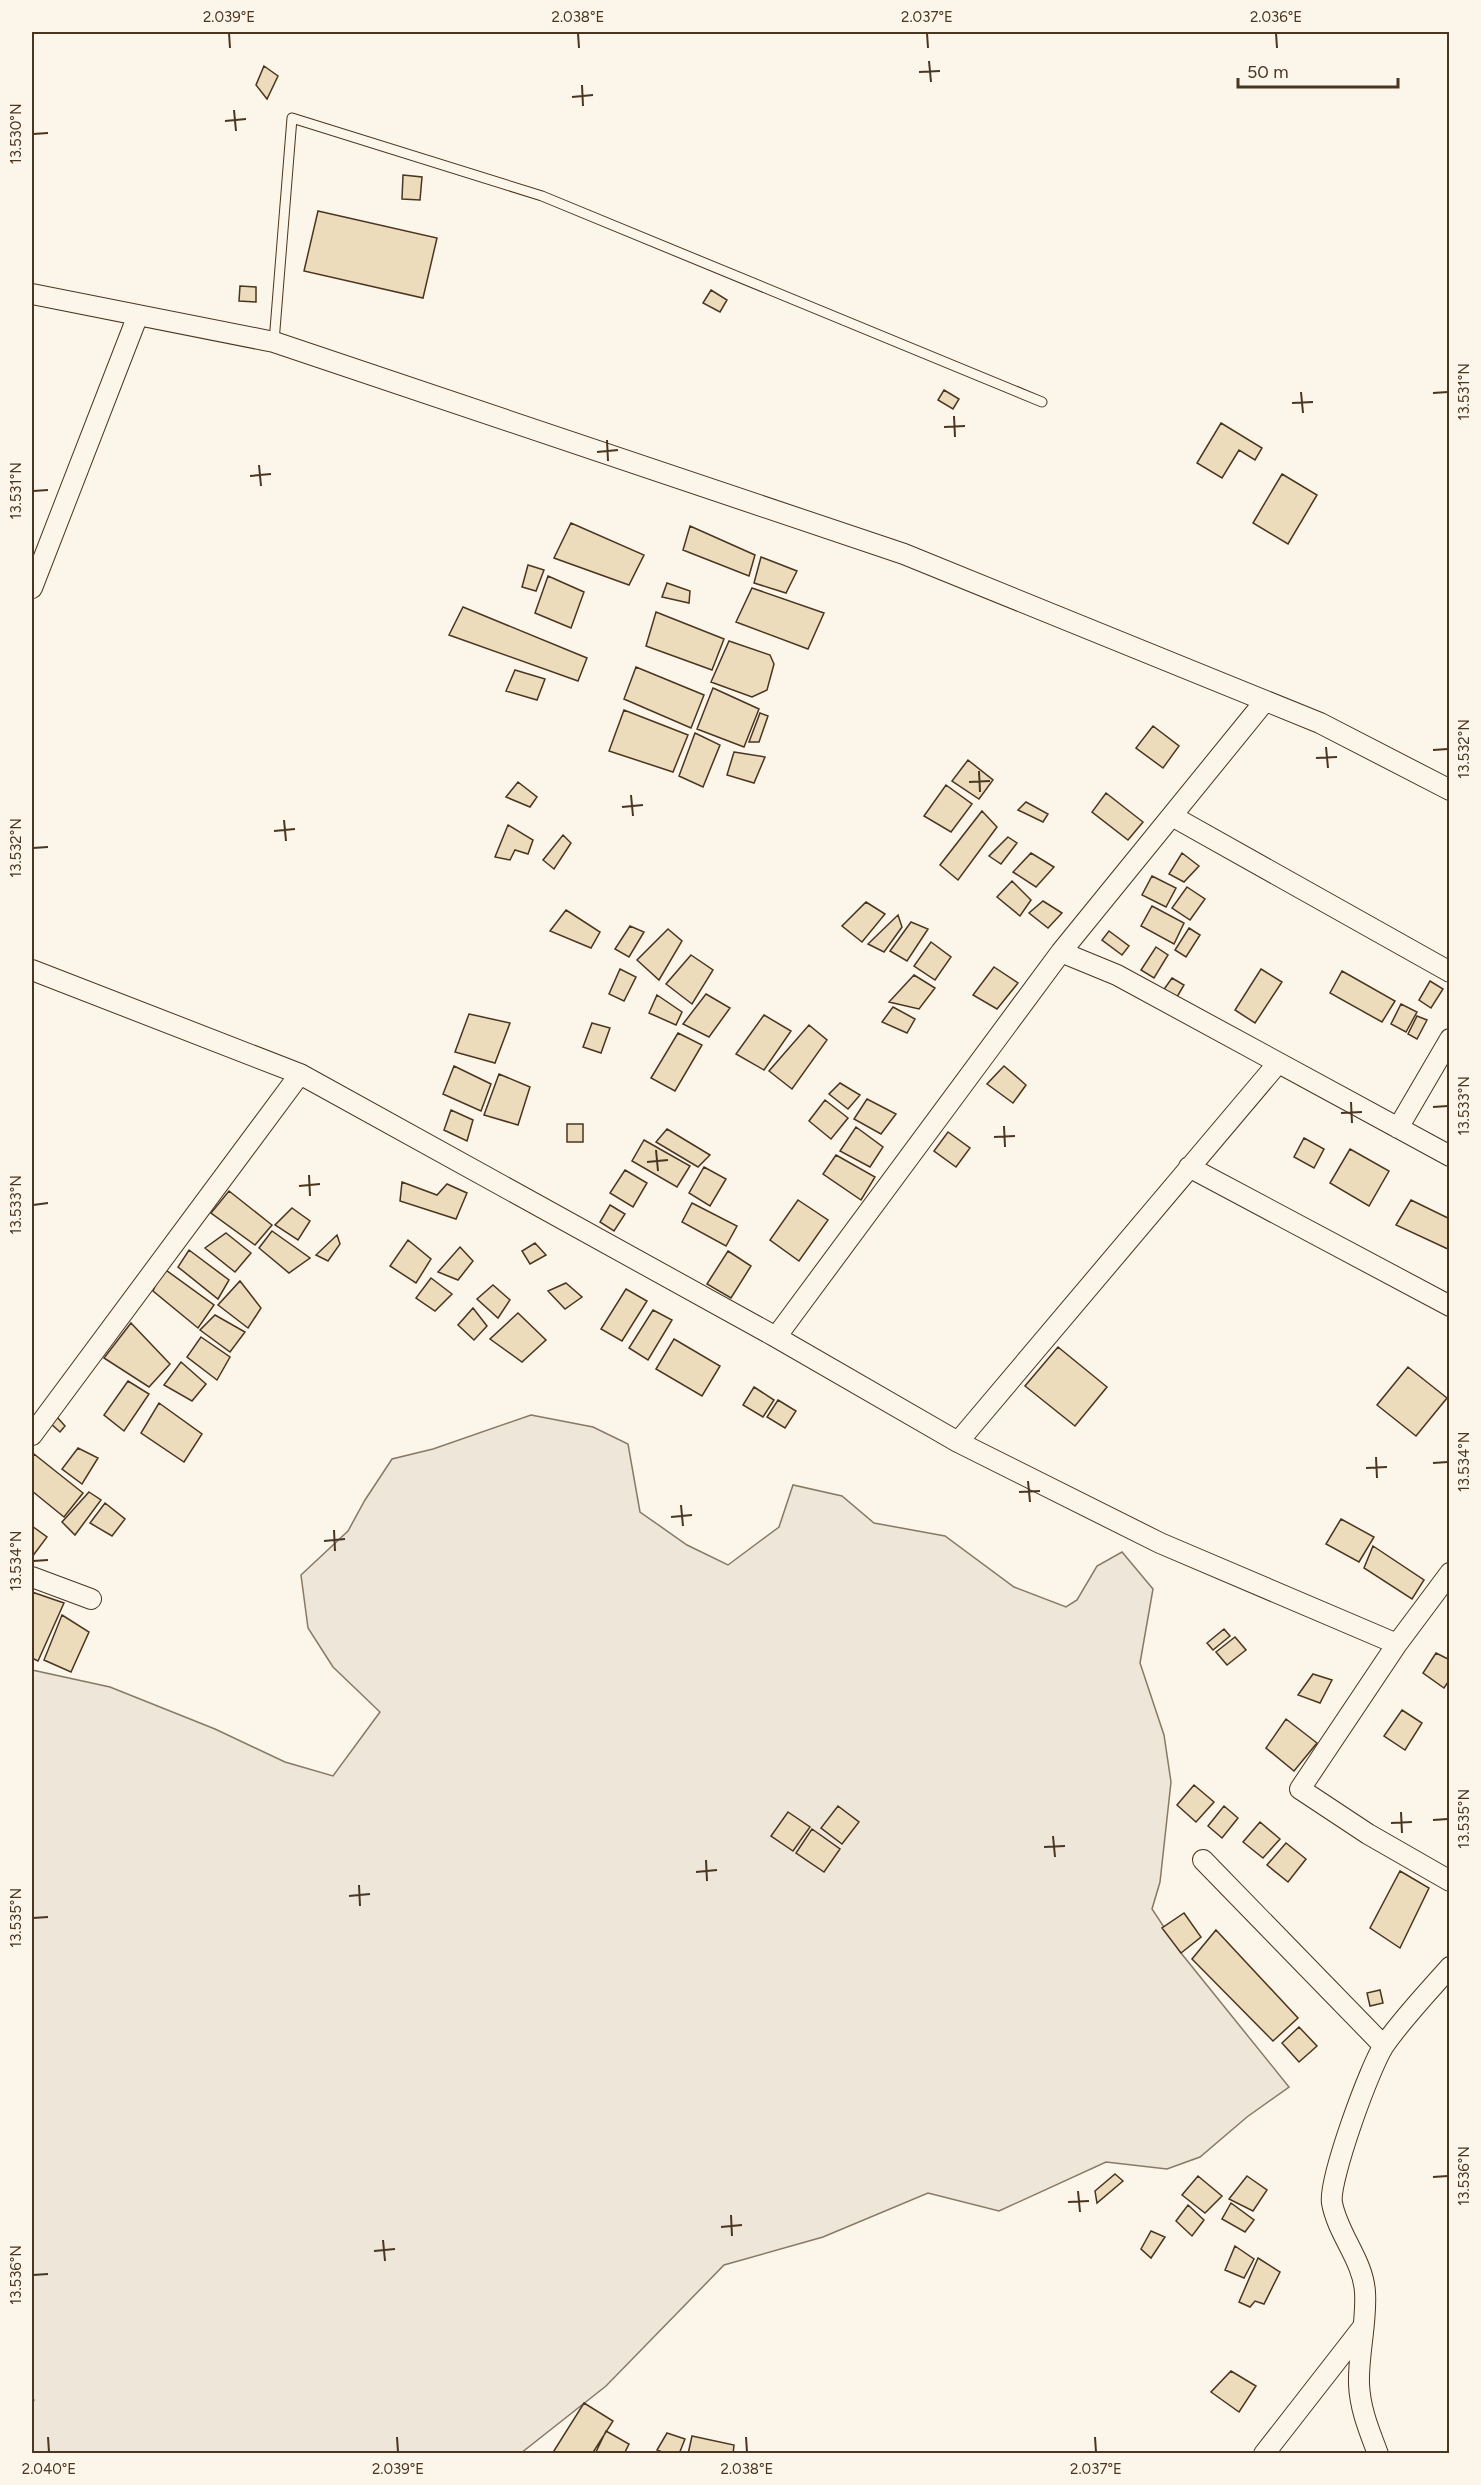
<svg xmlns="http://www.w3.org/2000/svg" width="1481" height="2485" viewBox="0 0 1481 2485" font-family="Figtree,sans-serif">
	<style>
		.green { fill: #ede6d9; stroke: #887966; stroke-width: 1.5 }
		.building { fill: #ecdcbc; stroke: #4a3520; stroke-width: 1.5 }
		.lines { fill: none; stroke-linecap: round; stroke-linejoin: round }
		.lane-casing { stroke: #4a3520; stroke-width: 11 }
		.street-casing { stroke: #4a3520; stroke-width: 22 }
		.lane { stroke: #fbf6e9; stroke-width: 9 }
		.street { stroke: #fbf6e9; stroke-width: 20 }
		.ticks { fill: none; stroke: #4a3520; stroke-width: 2 }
		.neatline { fill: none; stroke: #4a3520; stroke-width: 2 }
		.ticks-label { font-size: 15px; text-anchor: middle; fill: #4a3520 }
	</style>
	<rect width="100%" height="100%" fill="#fbf6e9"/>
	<!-- green -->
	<path class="green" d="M531 1415 593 1427 628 1444 640 1512 687 1545 728 1565 779 1527 793 1485 842 1496 874 1523 945 1536 1014 1587 1066 1607 1077 1600 1097 1566 1122 1552 1153 1589 1140 1663 1164 1735 1171 1782 1160 1882 1152 1909 1181 1953 1289 2087 1247 2117 1200 2157 1167 2169 1106 2162 999 2211 928 2193 823 2237 724 2265 606 2386 521 2453 32 2454V2404L34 2400 32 2399V1670L110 1687 215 1729 285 1762 333 1776 380 1712 333 1667 308 1628 301 1575 348 1531 365 1500 392 1459 433 1449Z"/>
	<!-- building -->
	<path class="building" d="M264 66 278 76 267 99 256 85Z
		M403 175 422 177 420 200 402 199Z
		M318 211 437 238 423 298 304 271Z
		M240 286 256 287V302L239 301Z
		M711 290 727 300 720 312 703 303Z
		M944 390 959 399 953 409 938 400Z
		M1221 423 1262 448 1255 460 1239 450 1222 478 1197 463Z
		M1282 474 1317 495 1288 544 1253 523Z
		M571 523 644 555 629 585 554 558Z
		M690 526 755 555 749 576 683 550Z
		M761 557 797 571 786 593 754 583Z
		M528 565 544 570 536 591 522 587Z
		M548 576 584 592 571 628 535 613Z
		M667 583 690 591 689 603 662 597Z
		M752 588 824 613 808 649 736 622Z
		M463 607 587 658 578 681 449 635Z
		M656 612 724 639 712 670 646 646Z
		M729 641 770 655 774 664 767 690 752 697 711 682Z
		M636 667 704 695 691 728 624 699Z
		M515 670 545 679 537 700 506 691Z
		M713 688 759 709 744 747 697 729Z
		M624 710 688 735 673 772 609 751Z
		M760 713 768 716 759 742H749Z
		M1153 726 1179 746 1163 768 1136 748Z
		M695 733 720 745 703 787 679 776Z
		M734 752 765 757 754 783 727 775Z
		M968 760 993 780 979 799 952 781Z
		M518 782 537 797 530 807 506 797Z
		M946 785 972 804 951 832 924 816Z
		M1106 793 1143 822 1128 840 1092 812Z
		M1026 802 1048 814 1043 822 1018 810Z
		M982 811 997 827 958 880 940 865Z
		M508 825 533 840 528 854 515 850 510 860 495 857Z
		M563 835 571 843 554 869 543 860Z
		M1008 837 1017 843 1001 864 989 856Z
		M1031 853 1054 867 1036 887 1013 872Z
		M1182 853 1199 866 1184 882 1169 874Z
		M1152 876 1176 888 1166 907 1142 895Z
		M1012 881 1031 900 1020 916 997 897Z
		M1187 887 1205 899 1190 920 1172 908Z
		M1043 901 1062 913 1048 928 1029 913Z
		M866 902 885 914 862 942 842 926Z
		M1152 906 1184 923 1174 944 1141 926Z
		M566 910 600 932 591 948 550 931Z
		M898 915 902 927 884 952 868 944Z
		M911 922 928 929 907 961 890 951Z
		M630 926 644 932 629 957 615 949Z
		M1189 928 1200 935 1186 957 1175 950Z
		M668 929 682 941 659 980 637 960Z
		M1109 931 1129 946 1122 955 1102 940Z
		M931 942 951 957 935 980 914 966Z
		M1156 947 1168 955 1154 978 1141 970Z
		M691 955 713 970 692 1004 666 984Z
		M994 967 1018 983 997 1009 973 995Z
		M620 969 636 977 624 1001 609 994Z
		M1261 969 1282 982 1255 1023 1235 1010Z
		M1342 971 1395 1001 1382 1022 1330 993Z
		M914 975 935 988 919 1009 889 1002Z
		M1172 978 1184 985 1174 1002 1160 995Z
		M1430 981 1443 989 1431 1008 1419 1000Z
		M706 994 730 1008 709 1037 683 1024Z
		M657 995 682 1012 676 1025 649 1013Z
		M1401 1004 1417 1012 1406 1032 1391 1024Z
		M893 1007 915 1019 907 1033 882 1022Z
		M469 1014 510 1023 495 1063 455 1052Z
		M764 1015 791 1031 764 1070 736 1054Z
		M1417 1016 1427 1020 1417 1039 1408 1034Z
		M592 1023 610 1028 601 1053 583 1047Z
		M809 1025 827 1040 792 1089 769 1071Z
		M678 1033 702 1045 675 1091 651 1078Z
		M454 1066 491 1084 481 1111 443 1094Z
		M1004 1066 1026 1085 1013 1103 987 1084Z
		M499 1074 530 1087 518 1125 484 1115Z
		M840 1083 860 1095 848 1109 829 1094Z
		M867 1099 896 1114 881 1134 854 1119Z
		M825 1100 848 1118 831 1139 809 1121Z
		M451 1110 473 1120 467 1141 444 1130Z
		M567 1124H583V1142H567Z
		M856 1127 883 1147 870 1167 840 1151Z
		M667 1129 710 1155 698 1167 656 1142Z
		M948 1132 970 1148 956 1167 934 1151Z
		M1304 1138 1324 1149 1314 1168 1294 1157Z
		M644 1140 690 1166 677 1187 632 1161Z
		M1350 1149 1389 1171 1369 1206 1330 1183Z
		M836 1155 875 1177 861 1200 823 1174Z
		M704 1167 726 1179 710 1206 689 1193Z
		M625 1170 647 1183 633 1207 610 1193Z
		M402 1182 437 1195 447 1184 467 1193 456 1219 400 1201Z
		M229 1191 272 1225 255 1245 211 1213Z
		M798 1200 828 1220 799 1261 770 1240Z
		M1411 1200 1450 1219V1250L1396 1225Z
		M692 1203 737 1226 726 1246 682 1222Z
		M610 1205 625 1214 614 1231 600 1222Z
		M292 1208 310 1221 298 1240 275 1225Z
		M272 1231 310 1258 289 1273 259 1248Z
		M226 1233 251 1253 235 1272 205 1248Z
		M337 1235 340 1244 328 1261 316 1255Z
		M408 1240 431 1259 416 1283 390 1266Z
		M535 1243 546 1255 530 1264 522 1251Z
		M460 1247 473 1261 458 1280 438 1272Z
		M189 1250 229 1280 218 1299 178 1267Z
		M728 1251 751 1266 731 1298 707 1284Z
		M163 1268 214 1305 198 1328 153 1291Z
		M431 1278 452 1294 435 1311 416 1298Z
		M240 1281 261 1308 248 1328 218 1305Z
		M566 1283 582 1297 565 1309 548 1291Z
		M493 1285 510 1300 498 1318 477 1299Z
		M626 1289 647 1301 622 1341 601 1329Z
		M473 1308 487 1326 474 1340 458 1325Z
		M653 1310 672 1320 648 1360 629 1348Z
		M518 1313 546 1340 522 1362 490 1339Z
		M215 1315 245 1332 230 1352 200 1330Z
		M131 1323 170 1364 149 1387 104 1358Z
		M201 1337 230 1357 217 1380 187 1357Z
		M674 1339 720 1366 702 1396 656 1369Z
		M1058 1347 1107 1387 1075 1426 1025 1386Z
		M181 1362 206 1384 192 1401 164 1385Z
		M1408 1367 1447 1398 1416 1436 1377 1405Z
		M128 1381 149 1394 124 1431 104 1415Z
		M754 1387 774 1400 763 1417 743 1405Z
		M778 1400 796 1411 785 1428 767 1417Z
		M159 1403 202 1434 184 1462 141 1433Z
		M57 1417 65 1426 60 1432 49 1422Z
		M78 1448 98 1458 82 1484 62 1469Z
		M34 1454 83 1493 64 1517 32 1491V1458Z
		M89 1492 101 1500 75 1535 62 1522Z
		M105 1503 125 1519 112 1536 90 1523Z
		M1341 1519 1374 1537 1359 1562 1326 1544Z
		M32 1526 47 1537 32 1557Z
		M1373 1546 1424 1580 1412 1599 1364 1568Z
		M32 1592 64 1603 38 1661 32 1658Z
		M62 1615 89 1632 71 1672 44 1660Z
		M1224 1629 1230 1636 1213 1650 1207 1643Z
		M1235 1637 1246 1650 1227 1665 1216 1652Z
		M1436 1653 1450 1660V1679L1444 1688 1423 1673Z
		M1313 1674 1332 1680 1320 1703 1298 1695Z
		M1402 1710 1422 1723 1405 1750 1384 1736Z
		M1286 1719 1317 1743 1294 1771 1266 1748Z
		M1194 1785 1214 1802 1196 1822 1177 1805Z
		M838 1806 859 1822 842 1844 821 1828Z
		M1224 1806 1238 1818 1222 1838 1208 1826Z
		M788 1812 810 1827 793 1851 771 1836Z
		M1260 1822 1280 1839 1263 1858 1243 1842Z
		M812 1829 840 1849 824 1872 796 1853Z
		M1286 1843 1306 1859 1288 1882 1267 1865Z
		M1400 1871 1429 1888 1400 1948 1370 1928Z
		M1184 1913 1201 1937 1181 1953 1162 1928Z
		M1216 1930 1298 2018 1273 2041 1192 1959Z
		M1380 1990 1383 2003 1370 2006 1367 1993Z
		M1299 2027 1317 2046 1299 2062 1282 2043Z
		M1115 2174 1123 2181 1097 2203 1095 2191Z
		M1198 2176 1222 2196 1205 2213 1182 2195Z
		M1247 2176 1267 2190 1253 2211 1229 2199Z
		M1231 2203 1254 2220 1245 2232 1222 2219Z
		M1188 2205 1204 2220 1192 2236 1176 2221Z
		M1151 2231 1165 2237 1151 2258 1141 2249Z
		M1235 2246 1254 2259 1244 2278 1225 2270Z
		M1258 2258 1280 2272 1264 2304 1255 2301 1250 2307 1239 2302Z
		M1231 2371 1256 2386 1239 2412 1211 2392Z
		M584 2403 613 2421 592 2454H552Z
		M606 2431 629 2444 624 2454H595Z
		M667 2433 685 2439 679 2454H667L657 2450Z
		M692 2436 734 2445 733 2454H688Z"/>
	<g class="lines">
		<!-- lane casing -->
		<g class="lane-casing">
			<path id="lane" d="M274 342 292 118 542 196 1042 402"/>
		</g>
		<!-- street casing -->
		<g class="street-casing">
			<path id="street" d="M32 294 274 342 904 554 1320 723 1450 790
				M32 588 138 315
				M1172 816 1450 972
				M1061 952 1117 975 1450 1156
				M32 970 300 1074 776 1337 958 1442 1160 1543 1397 1644
				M1398 1128 1450 1039
				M1189 1167 1450 1306
				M776 1337 1061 952 1265 701
				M32 1435 300 1074
				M958 1442 1278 1063
				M1450 1573 1397 1644 1300 1789 1368 1834 1450 1881
				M32 1577 91 1599
				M1203 1860 1383 2045
				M1264 2454 1363 2327
				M1378 2454C1369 2430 1360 2409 1359 2384 1358 2353 1367 2323 1365 2292 1363 2260 1338 2235 1332 2203 1328 2181 1371 2063 1385 2044 1404 2017 1428 1992 1450 1967"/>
		</g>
		<!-- lane -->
		<use href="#lane" class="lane"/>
		<!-- street -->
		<use href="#street" class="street"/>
	</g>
	<!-- ticks -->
	<path class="ticks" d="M229 33 230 48M578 33 579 48M927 33 928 48M1276 33 1277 48M929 61 931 82M919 72 940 71M582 85 583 106M572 97 593 95M234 110 236 131M225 121 246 119M33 134 48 133M1301 392 1303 413M1433 393 1448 392M1292 403 1313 402M954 416 955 437M944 427 965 426M607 440 608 461M597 452 618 450M259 465 261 486M250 476 271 474M33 491 48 490M1326 747 1328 768M1433 750 1448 749M1316 758 1337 757M979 771 980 792M969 782 990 781M631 795 633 816M622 807 643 805M284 820 286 841M274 831 295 829M33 848 48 847M1351 1102 1352 1123M1433 1107 1448 1106M1341 1113 1362 1112M1004 1126 1005 1147M994 1137 1015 1136M656 1150 658 1171M647 1162 668 1160M309 1175 310 1196M299 1186 320 1184M33 1205 48 1203M1376 1457 1377 1478M1433 1463 1448 1462M1366 1468 1387 1467M1028 1481 1030 1502M1019 1492 1040 1491M681 1505 683 1526M671 1517 692 1515M334 1530 335 1551M324 1541 345 1539M33 1561 48 1560M1401 1812 1402 1833M1433 1820 1448 1819M1391 1823 1412 1822M1053 1836 1055 1857M1044 1847 1065 1846M706 1860 707 1881M696 1872 717 1870M359 1885 360 1906M349 1896 370 1894M33 1918 48 1917M1433 2177 1448 2176M1078 2191 1080 2212M1068 2202 1089 2201M731 2215 732 2236M721 2227 742 2225M383 2240 385 2261M374 2251 395 2249M33 2275 48 2274M48 2437 49 2452M397 2437 398 2452M746 2437 747 2452M1095 2437 1096 2452"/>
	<!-- border -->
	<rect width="1481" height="2485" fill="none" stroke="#fbf6e9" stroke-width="66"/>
	<!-- scale -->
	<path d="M1238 78v9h160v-9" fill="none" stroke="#4a3520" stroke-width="3"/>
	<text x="1247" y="78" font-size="18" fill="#4a3520" stroke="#fbf6e9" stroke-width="4.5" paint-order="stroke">50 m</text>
	<rect x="33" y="33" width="1415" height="2419" class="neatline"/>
	<g class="ticks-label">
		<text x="229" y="22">2.039°E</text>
		<text x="578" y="22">2.038°E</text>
		<text x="927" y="22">2.037°E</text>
		<text x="1276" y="22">2.036°E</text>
		<text transform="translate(16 134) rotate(-90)" y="5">13.530°N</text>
		<text transform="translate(1464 392) rotate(-90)" y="5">13.531°N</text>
		<text transform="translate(16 491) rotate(-90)" y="5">13.531°N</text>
		<text transform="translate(1464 749) rotate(-90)" y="5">13.532°N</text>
		<text transform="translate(16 848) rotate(-90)" y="5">13.532°N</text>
		<text transform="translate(1464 1106) rotate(-90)" y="5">13.533°N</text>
		<text transform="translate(16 1205) rotate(-90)" y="5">13.533°N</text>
		<text transform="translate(1464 1462) rotate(-90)" y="5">13.534°N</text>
		<text transform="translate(16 1561) rotate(-90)" y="5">13.534°N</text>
		<text transform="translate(1464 1819) rotate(-90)" y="5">13.535°N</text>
		<text transform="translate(16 1918) rotate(-90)" y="5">13.535°N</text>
		<text transform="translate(1464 2176) rotate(-90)" y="5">13.536°N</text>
		<text transform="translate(16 2275) rotate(-90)" y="5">13.536°N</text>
		<text x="49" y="2474">2.040°E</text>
		<text x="398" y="2474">2.039°E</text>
		<text x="747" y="2474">2.038°E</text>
		<text x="1096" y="2474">2.037°E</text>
	</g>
</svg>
